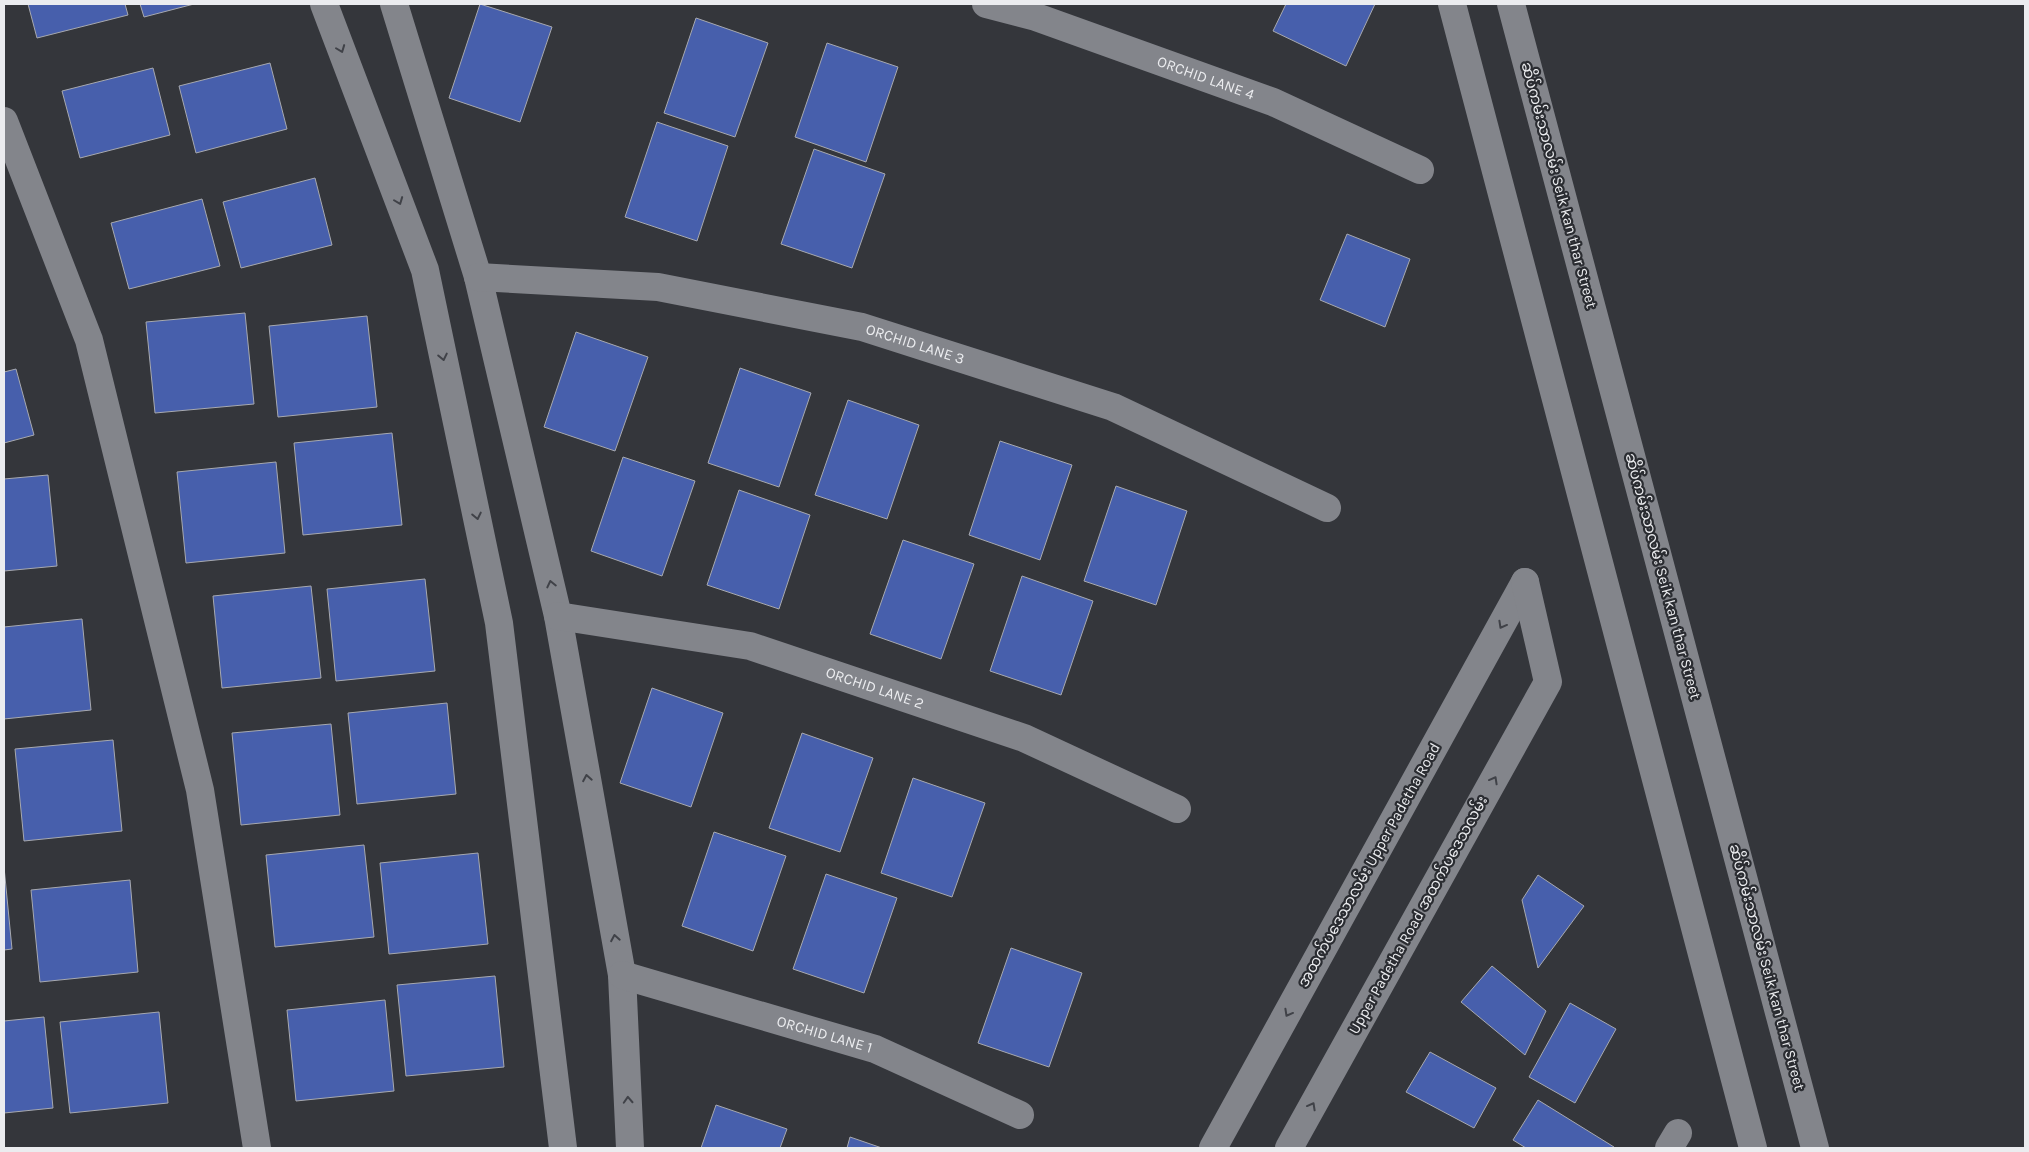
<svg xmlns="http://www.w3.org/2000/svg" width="2029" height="1152" viewBox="0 0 2029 1152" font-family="Karla,'Noto Sans Myanmar',sans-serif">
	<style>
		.building { fill: #475fac; stroke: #a7a9af }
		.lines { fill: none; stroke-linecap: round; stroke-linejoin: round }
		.minor { stroke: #83858b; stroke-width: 28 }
		.oneway { stroke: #404248 }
		.labels { text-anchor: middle; stroke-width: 4.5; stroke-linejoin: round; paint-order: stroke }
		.street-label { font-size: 15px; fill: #ebecef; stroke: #2a2c31 }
	</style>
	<rect width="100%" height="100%" fill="#34363b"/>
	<!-- building -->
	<path class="building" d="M28 4H125L128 15 37 38Z
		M140 4H194L144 17Z
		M480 4 552 27 520 122 449 98Z
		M1286 4H1375L1346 66 1273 31Z
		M696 18 768 43 735 137 664 113Z
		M827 43 898 67 866 162 795 137Z
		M270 63 287 129 196 153 179 86Z
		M153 68 170 135 80 158 62 91Z
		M657 122 728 146 697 241 625 217Z
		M814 149 885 174 852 268 781 244Z
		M315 178 332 245 241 268 223 202Z
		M202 199 220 266 129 289 111 223Z
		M1347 234 1410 259 1385 327 1320 300Z
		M245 313 254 404 155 413 146 322Z
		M367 316 377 407 278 417 269 326Z
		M576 332 648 357 615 451 544 427Z
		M740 368 811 393 779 487 708 463Z
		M16 369 34 435 4 443V372Z
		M848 400 919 425 887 519 815 495Z
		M392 433 402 525 303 535 294 443Z
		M1000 441 1072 465 1040 560 969 535Z
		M623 457 695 481 662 576 591 551Z
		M276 462 285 553 186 563 177 472Z
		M48 475 57 566 4 571V479Z
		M1116 486 1187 511 1156 605 1084 581Z
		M739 490 810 515 779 609 707 585Z
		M903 540 974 564 941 659 870 634Z
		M1022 576 1093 601 1061 695 990 671Z
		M425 579 435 671 336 681 327 589Z
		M311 586 321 678 222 688 213 596Z
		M82 619 91 710 4 719V627Z
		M652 688 723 713 691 807 620 783Z
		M447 703 456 794 357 804 348 713Z
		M331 724 340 815 241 825 232 733Z
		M802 733 873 758 840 852 769 828Z
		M113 740 122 831 24 841 15 749Z
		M913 778 985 803 952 897 881 873Z
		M714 832 786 856 753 951 682 926Z
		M364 845 374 937 275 947 266 855Z
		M478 853 488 944 389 954 380 863Z
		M4 867 12 949 4 950Z
		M826 874 897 898 864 993 793 969Z
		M1538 875 1584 906 1538 968 1522 900Z
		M130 880 138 972 40 982 31 890Z
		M1011 948 1082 973 1049 1067 978 1043Z
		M1492 966 1546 1011 1525 1055 1461 1002Z
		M495 976 504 1067 406 1076 397 985Z
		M385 1000 394 1091 296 1101 287 1010Z
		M1570 1003 1616 1029 1575 1103 1529 1077Z
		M159 1012 168 1103 70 1113 60 1022Z
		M44 1017 53 1108 4 1113V1021Z
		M1430 1052 1496 1088 1474 1128 1406 1092Z
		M1538 1100 1614 1147 1613 1148H1526L1513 1140Z
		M716 1105 787 1129 780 1148H701Z
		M850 1137 882 1148H847Z"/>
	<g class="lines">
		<!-- minor -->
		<g class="minor">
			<path d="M324 4 425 270 499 623 563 1148"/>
			<path d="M394 4 478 277 558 616 622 975 630 1148"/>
			<path id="s1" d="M986 4 1036 17 1273 102 1420 170"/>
			<path d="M1452 4 1753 1148"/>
			<path d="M1511 4 1815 1148"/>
			<path d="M4 121 89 340 200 790 257 1148"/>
			<path id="s2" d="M478 277 658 287 862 327 1113 407 1327 508"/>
			<path id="s3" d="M558 616 750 646 1024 738 1177 809"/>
			<path id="s4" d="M622 975 875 1049 1020 1115"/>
			<path d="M1213 1148 1525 582"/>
			<path d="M1289 1148 1548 682 1525 582"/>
			<path d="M1669 1148 1678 1133"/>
		</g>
	</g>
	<!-- one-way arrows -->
	<defs><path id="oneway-chevron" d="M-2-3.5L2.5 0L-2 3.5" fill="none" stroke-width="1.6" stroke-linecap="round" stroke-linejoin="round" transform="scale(1.25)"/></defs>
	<g class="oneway">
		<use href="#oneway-chevron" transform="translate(341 49) rotate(69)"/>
		<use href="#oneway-chevron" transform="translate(399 201) rotate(69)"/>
		<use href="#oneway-chevron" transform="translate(443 357) rotate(78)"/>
		<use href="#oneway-chevron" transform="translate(477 516) rotate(78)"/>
		<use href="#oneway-chevron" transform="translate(551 584) rotate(-103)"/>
		<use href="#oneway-chevron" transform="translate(1502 625) rotate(119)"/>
		<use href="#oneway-chevron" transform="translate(587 778) rotate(-100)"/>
		<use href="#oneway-chevron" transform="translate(1494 780) rotate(-61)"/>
		<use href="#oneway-chevron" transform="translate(615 938) rotate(-100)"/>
		<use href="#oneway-chevron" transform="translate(1288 1013) rotate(119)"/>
		<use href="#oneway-chevron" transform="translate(628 1100) rotate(-93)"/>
		<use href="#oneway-chevron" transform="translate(1312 1106) rotate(-61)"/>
	</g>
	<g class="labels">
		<!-- street labels -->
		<g class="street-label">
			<text dy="5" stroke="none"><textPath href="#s1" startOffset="232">ORCHID LANE 4</textPath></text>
			<text transform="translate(1559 185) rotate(75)" y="5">ဆိပ်ကမ်းသာလမ်း Seik kan thar Street</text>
			<text dy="5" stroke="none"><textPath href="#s2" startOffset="444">ORCHID LANE 3</textPath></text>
			<text transform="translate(1663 576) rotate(75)" y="5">ဆိပ်ကမ်းသာလမ်း Seik kan thar Street</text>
			<text dy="5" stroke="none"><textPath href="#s3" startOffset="326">ORCHID LANE 2</textPath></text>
			<text transform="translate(1369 865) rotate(-61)" y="5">အထက်ပဒေသာလမ်း Upper Padetha Road</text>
			<text transform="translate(1418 915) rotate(-61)" y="5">Upper Padetha Road အထက်ပဒေသလမ်း</text>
			<text transform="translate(1767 967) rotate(75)" y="5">ဆိပ်ကမ်းသာလမ်း Seik kan thar Street</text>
			<text dy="5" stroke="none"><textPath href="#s4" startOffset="211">ORCHID LANE 1</textPath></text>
		</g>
	</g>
	<!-- border -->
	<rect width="2029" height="1152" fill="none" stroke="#ebecef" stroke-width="10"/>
</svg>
